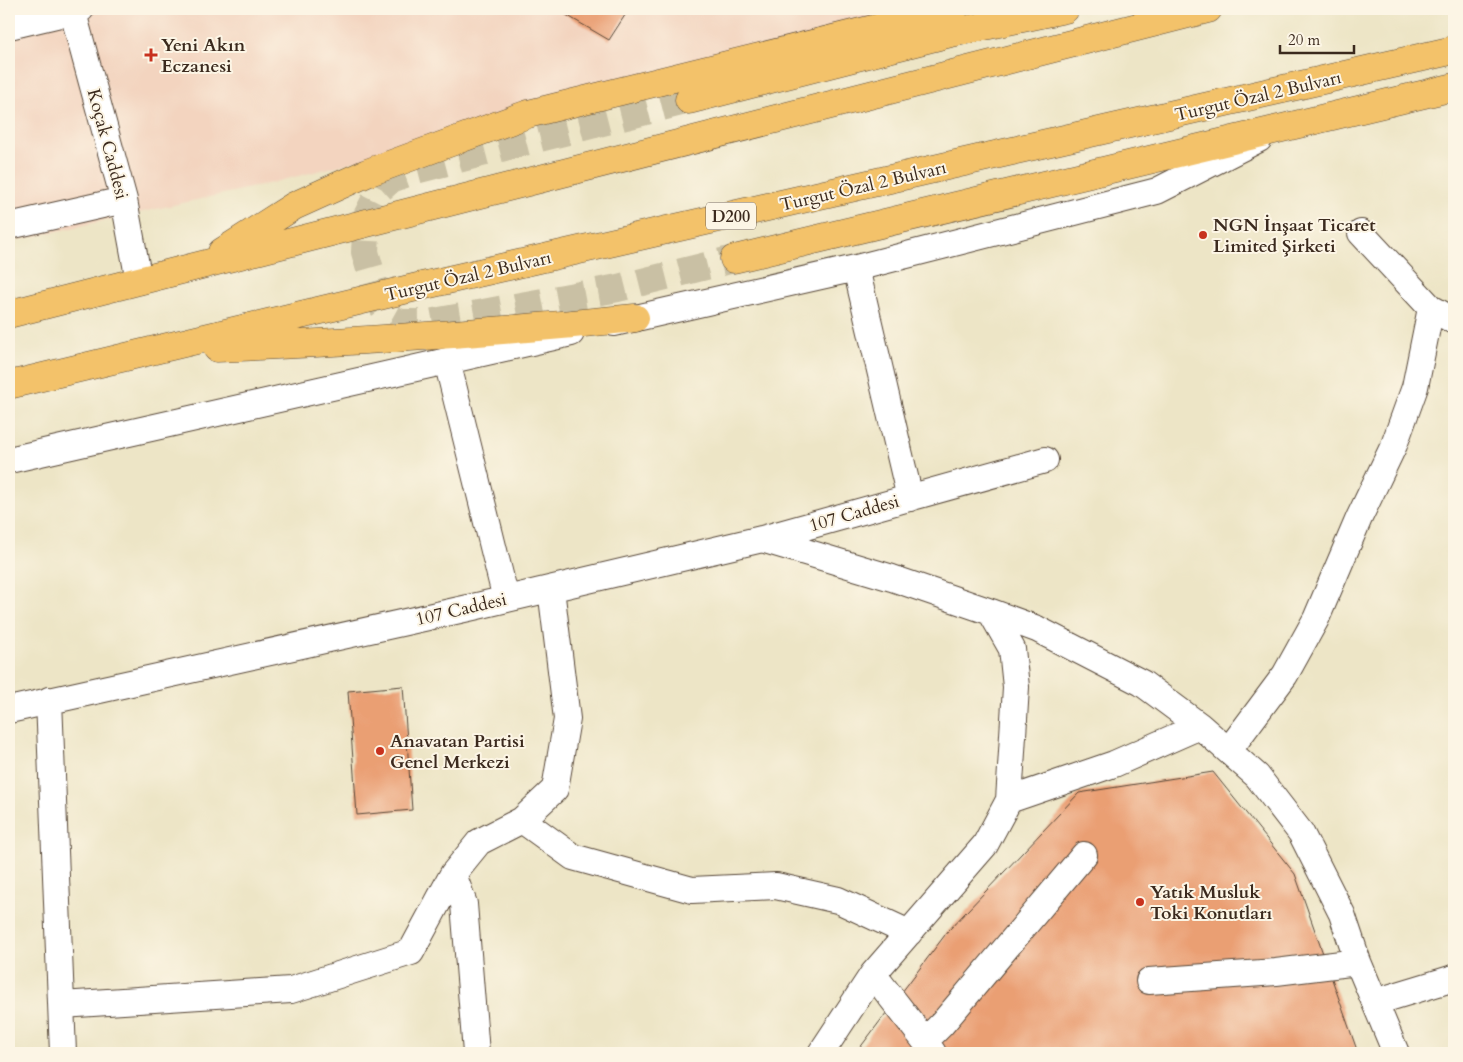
<svg xmlns="http://www.w3.org/2000/svg" width="1463" height="1062" viewBox="0 0 1463 1062" font-family="Cardo,serif">
	<style>
		.built { fill: #f3d4bf }
		.building { fill: #ea9f73 }
		.lines { fill: none; stroke-linecap: round; stroke-linejoin: round }
		.highway-tunnel { stroke: #c9c0a4; stroke-width: 28; stroke-dasharray: 28 14; stroke-linecap: butt }
		.minor-casing { stroke: #564637; stroke-width: 28 }
		.highway-casing { stroke: #564637; stroke-width: 29 }
		.minor { stroke: #fff; stroke-width: 26 }
		.highway { stroke: #f3c26a; stroke-width: 28 }
		.poi-dot { fill: #c8321e; stroke: #fcf5e5; stroke-width: 2 }
		.labels { text-anchor: middle; stroke-width: 4; stroke-linejoin: round; paint-order: stroke }
		.shield { fill: #fcf5e5; stroke: #75675a; stroke-width: 1 }
		.shield-label { font-size: 16px; font-weight: bold; fill: #3b2a1e }
		.poi-label { font-size: 18px; font-weight: bold; fill: #3b2a1e; stroke: #fcf5e5; text-anchor: start }
		.street-label { font-size: 18px; fill: #3b2a1e; stroke: #fcf5e5 }
	</style>
	<rect width="100%" height="100%" fill="#fcf5e5"/>
	<filter id="ink" filterUnits="userSpaceOnUse"><feTurbulence type="fractalNoise" baseFrequency=".02" numOctaves="2"/><feDisplacementMap in="SourceGraphic" scale="10" xChannelSelector="R" yChannelSelector="G"/><feConvolveMatrix kernelMatrix="1 2 1 2 8 2 1 2 1" color-interpolation-filters="sRGB"/></filter>
	<filter id="wash" filterUnits="userSpaceOnUse"><feTurbulence type="fractalNoise" baseFrequency=".0096" numOctaves="4" result="noise"/><feDisplacementMap in="SourceGraphic" scale="20" xChannelSelector="R" yChannelSelector="G"/><feGaussianBlur stdDeviation="1.12" result="paint"/><feColorMatrix in="noise" values="0 0 0 0 0 0 0 0 0 0 0 0 0 0 0 0 0 1.4 0 .05"/><feComposite in="paint" operator="in"/></filter>
	<g filter="url(#wash)">
		<rect width="100%" height="100%" fill="#ede5c6"/>
		<!-- built -->
		<path class="built" d="M9 9H954L263 185 9 242Z"/>
		<g id="blocks">
			<!-- building -->
			<path class="building" d="M556 9H629L609 40Z
				M403 686 412 810 357 815 348 691Z
				M1213 772 1295 874 1358 1053H856L948 931 1079 793Z"/>
		</g>
	</g>
	<g filter="url(#ink)">
		<use href="#blocks" fill-opacity="0" stroke="#564637" stroke-width="1"/>
		<g class="lines">
			<!-- highway-tunnel -->
			<path class="highway-tunnel" d="M689 100 524 142 416 170 391 179 381 188 367 216 365 252 374 283 381 304 391 318 400 323H429L618 288 734 259"/>
			<!-- minor casing -->
			<g class="minor-casing">
				<path id="minor" d="M72 9 124 200 139 281
					M9 26 81 9
					M9 226 124 200
					M1361 233 1431 308 1454 321
					M856 268 910 498
					M614 323 856 268 1157 191 1259 139
					M447 361 506 599
					M9 460 571 333
					M762 539 892 578 991 612 1012 649 1016 687 1009 800 985 845 873 974 821 1053
					M991 612 1037 629 1142 683 1200 726
					M49 700 63 1053
					M9 710 473 607 762 539 1045 460
					M1229 750 1285 675 1316 619 1359 518 1394 445 1415 387 1431 308
					M1009 800 1114 764 1200 726 1257 776 1301 833 1342 914 1358 962 1396 1053
					M522 820 573 857 692 890 776 886 838 900 909 933
					M453 874 464 904 476 1053
					M873 974 925 1041 933 1053
					M1149 981 1276 972 1358 962
					M1375 1002 1454 978
					M62 1005 291 990 411 952 453 874 479 842 522 820 555 789 567 719 551 589
					M925 1041 942 1024 1084 855"/>
			</g>
			<!-- highway casing -->
			<g class="highway-casing">
				<path id="highway" d="M689 100 951 33 1065 9
					M222 252 294 206 367 173 528 114 954 9
					M734 259 1454 87
					M9 314 1208 9
					M217 348C357 342 496 332 635 318
					M9 385 417 287 1454 50"/>
			</g>
			<!-- minor -->
			<use href="#minor" class="minor"/>
			<!-- highway -->
			<use href="#highway" class="highway"/>
		</g>
	</g>
	<!-- markers -->
	<g class="poi-dot">
		<path d="M148.5 47.5h5v5h5v5h-5v5h-5v-5h-5v-5h5z"/>
		<circle cx="1203" cy="235" r="5"/>
		<circle cx="380" cy="751" r="5"/>
		<circle cx="1140" cy="902" r="5"/>
	</g>
	<g class="labels">
		<!-- shield labels -->
		<rect class="shield" x="706" y="202.5" width="50" height="27" rx="4"/>
		<g class="shield-label">
			<text x="731" y="222">D200</text>
		</g>
		<!-- poi labels -->
		<g class="poi-label">
			<text x="161" y="51">Yeni Akın<tspan x="161" dy="21">Eczanesi</tspan></text>
			<text x="1213" y="231">NGN İnşaat Ticaret<tspan x="1213" dy="21">Limited Şirketi</tspan></text>
			<text x="390" y="747">Anavatan Partisi<tspan x="390" dy="21">Genel Merkezi</tspan></text>
			<text x="1150" y="898">Yatık Musluk<tspan x="1150" dy="21">Toki Konutları</tspan></text>
		</g>
		<!-- street labels -->
		<g class="street-label">
			<text transform="translate(1258 96) rotate(-13)" y="6">Turgut Özal 2 Bulvarı</text>
			<text transform="translate(108 144) rotate(75)" y="6">Koçak Caddesi</text>
			<text transform="translate(863 186) rotate(-13)" y="6">Turgut Özal 2 Bulvarı</text>
			<text transform="translate(468 276) rotate(-13)" y="6">Turgut Özal 2 Bulvarı</text>
			<text transform="translate(854 513) rotate(-16)" y="6">107 Caddesi</text>
			<text transform="translate(461 609) rotate(-13)" y="6">107 Caddesi</text>
		</g>
	</g>
	<!-- margin -->
	<rect width="1463" height="1062" fill="none" stroke="#fcf5e5" stroke-width="30"/>
	<!-- scale -->
	<path d="M1280 45v8h74v-8" fill="none" stroke="#3b2a1e" stroke-width="2.5"/>
	<text x="1288" y="45" font-size="15" fill="#3b2a1e" stroke="#fcf5e5" stroke-width="4" paint-order="stroke">20 m</text>
</svg>
